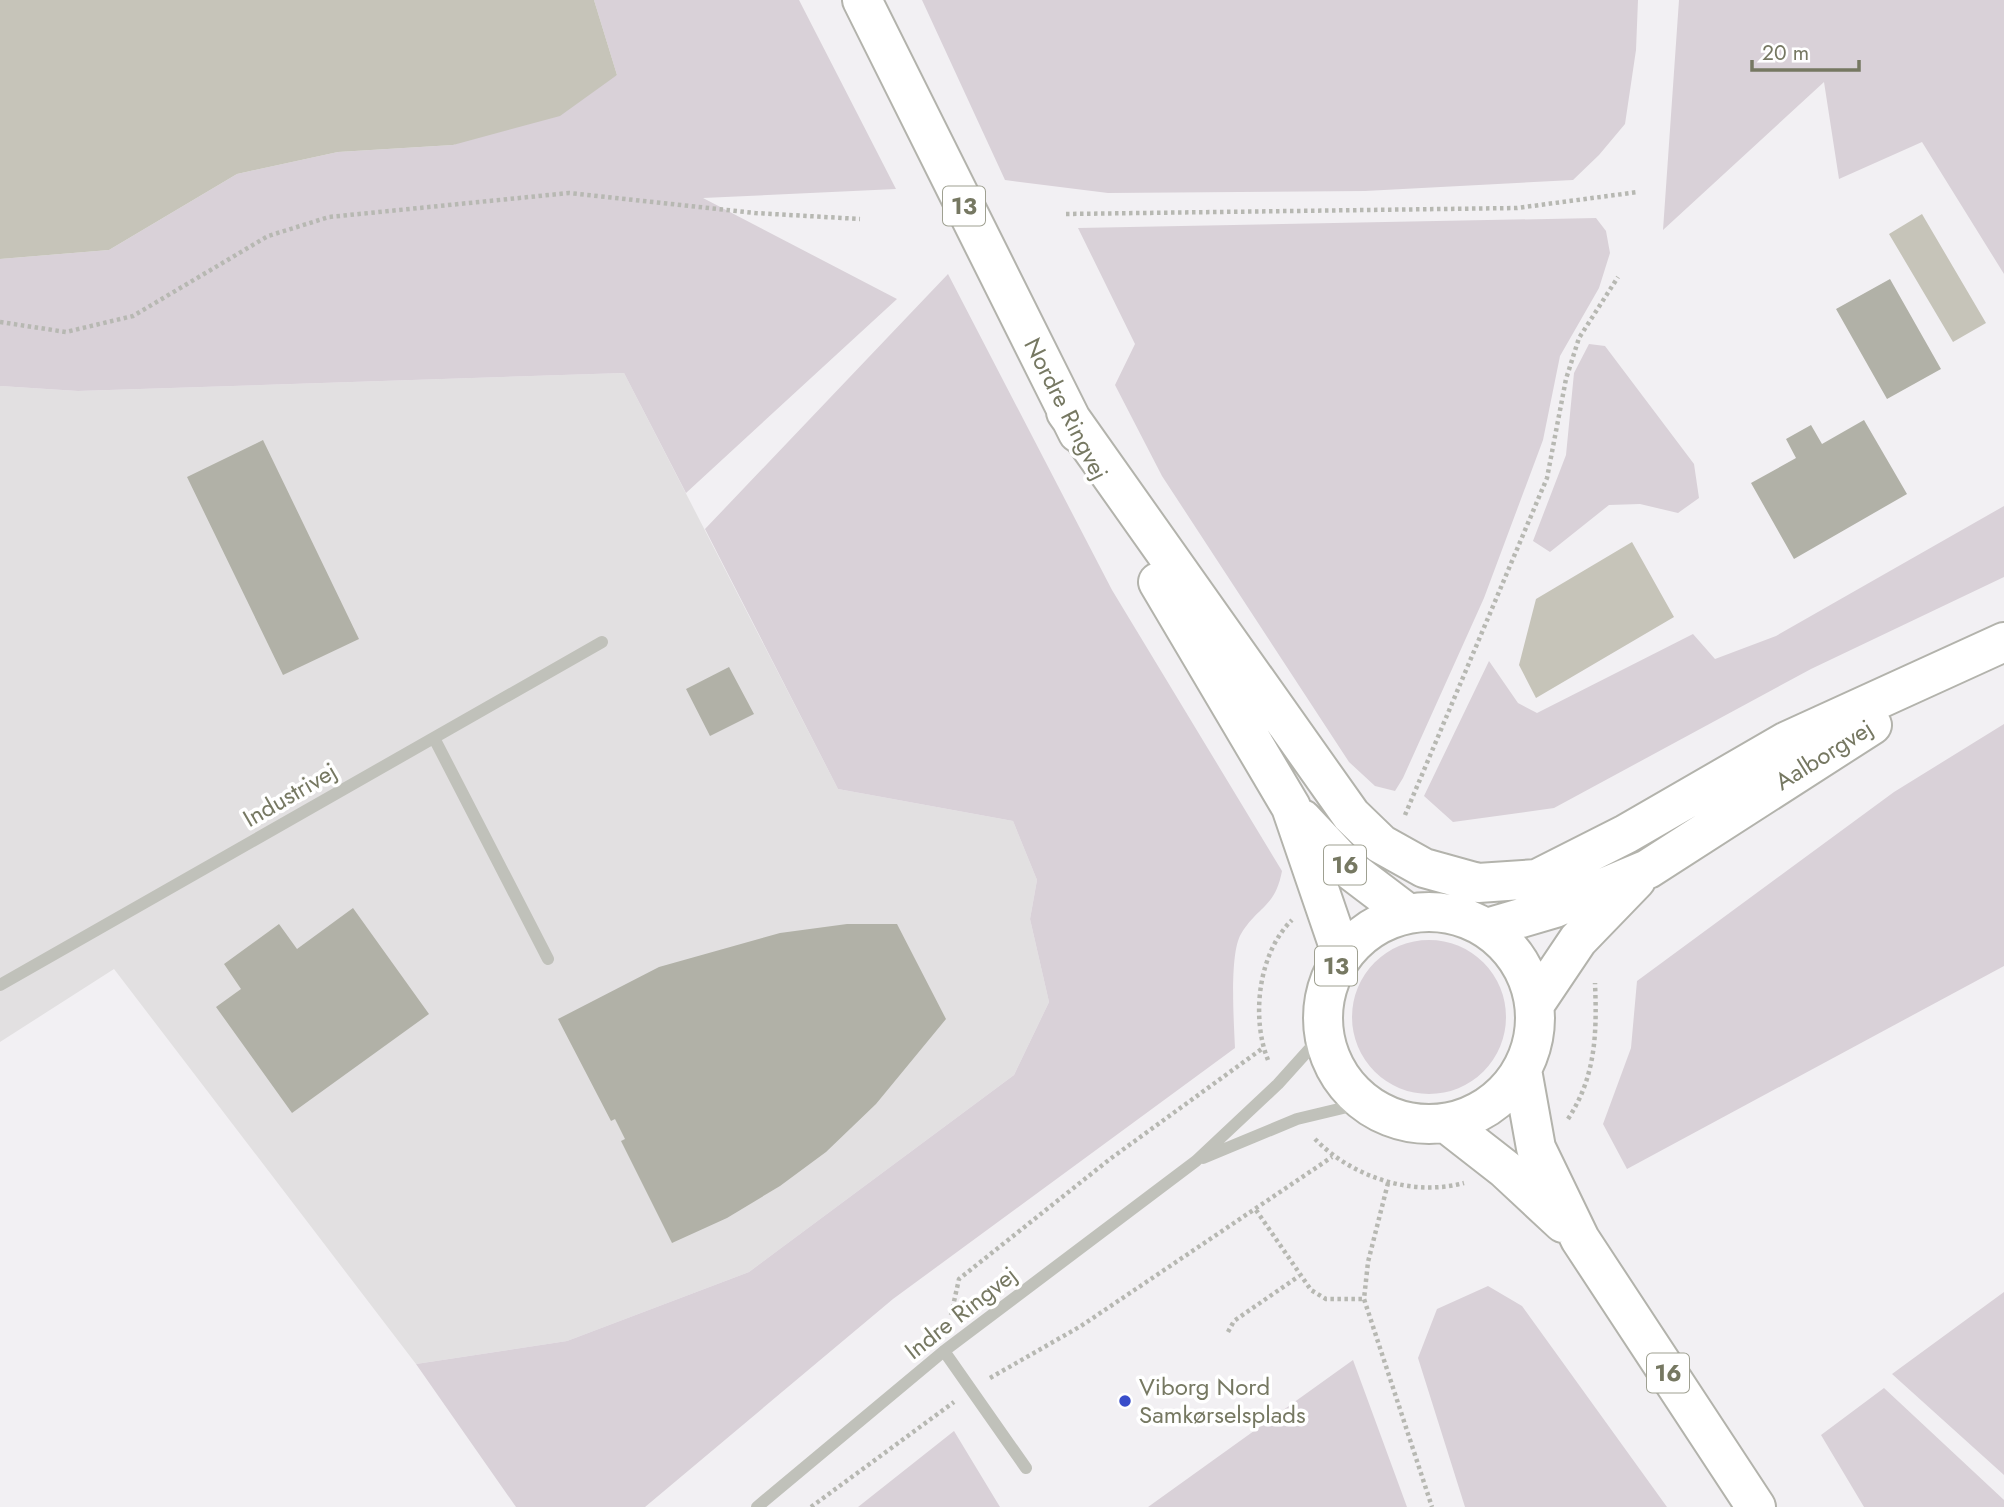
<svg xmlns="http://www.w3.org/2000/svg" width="2004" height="1507" viewBox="0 0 2004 1507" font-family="Jost,sans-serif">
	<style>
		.built { fill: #e2e0e1 }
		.green { fill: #d9d1d8 }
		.water { fill: #c6c4b9 }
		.building { fill: #b1b1a7 }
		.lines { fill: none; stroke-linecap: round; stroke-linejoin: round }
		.major-casing { stroke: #b3b3ac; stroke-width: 42 }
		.path { stroke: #b7b8b2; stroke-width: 4.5; stroke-dasharray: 3.5 3.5; stroke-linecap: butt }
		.minor { stroke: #c0c1ba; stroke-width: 12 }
		.major { stroke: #fff; stroke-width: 38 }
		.poi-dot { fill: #394dca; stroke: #fff; stroke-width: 2.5 }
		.labels { text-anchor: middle; stroke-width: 7; stroke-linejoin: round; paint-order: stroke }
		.shield { fill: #fff; stroke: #9fa091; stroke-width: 2 }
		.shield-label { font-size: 23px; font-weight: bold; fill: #767862 }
		.street-label { font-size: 24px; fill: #767862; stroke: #fff }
		.poi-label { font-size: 24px; fill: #767862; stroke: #fff; text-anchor: start }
	</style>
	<rect width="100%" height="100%" fill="#f2f0f3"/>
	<!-- built -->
	<path class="built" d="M624 373 838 789 1013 821 1037 880 1030 919 1049 1002 1014 1075 749 1272 567 1341 416 1364 114 969 0 1042V386L78 391Z"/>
	<!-- green -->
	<path class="green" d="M594 0H799L896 189 703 198 897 299 686 493 624 373 78 391 0 386V259L109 250 237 174 338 152 453 145 617 75Z
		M922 0H1638L1636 50 1625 124 1599 155 1573 180 1365 191 1108 193 1005 180Z
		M1679 0H2004V274L1922 142 1839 179 1824 82 1663 230Z
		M1596 218 1606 231 1610 253 1599 288 1560 356 1543 440 1484 598 1403 778 1395 791 1375 786 1349 762 1162 476 1115 385 1135 344 1078 228Z
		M948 274 1112 590 1282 871C1275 908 1258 906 1241 934 1229 954 1234 1023 1235 1048L893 1299 645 1507H516L416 1364 567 1341 749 1272 1014 1075 1049 1002 1030 919 1037 880 1013 821 838 789 705 529Z
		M1589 344 1605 346 1694 464 1699 498 1678 513 1640 504 1609 505 1550 552 1533 541 1566 455 1574 373Z
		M2004 506V577L1811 669 1554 808 1453 822 1424 796 1489 661 1518 703 1537 713 1693 634 1715 659 1776 636Z
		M2004 724V966L1627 1169 1603 1124 1631 1048 1637 981 1894 792Z
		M1352 1017a77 77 0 1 1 154 0a77 77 0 1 1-154 0Z
		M1488 1286 1522 1306 1667 1507H1465L1418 1358 1437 1309Z
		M2004 1292V1475L1892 1374Z
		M1353 1360 1407 1507H1148Z
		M1884 1388 2004 1500V1507H1864L1821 1435Z
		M954 1431 1000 1507H858Z"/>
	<!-- water -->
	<path class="water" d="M0 0H594L617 75 560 116 453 145 338 152 237 174 109 250 0 259Z
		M1922 214 1986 323 1953 342 1889 234Z
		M1632 542 1674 617 1536 698 1519 665 1536 599Z"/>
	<!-- building -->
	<path class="building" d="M1890 279 1941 369 1887 399 1836 309Z
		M1864 420 1907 494 1794 559 1751 483 1796 458 1786 439 1811 425 1822 444Z
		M263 440 359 639 283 675 187 477Z
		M729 667 754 714 710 736 686 689Z
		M353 908 429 1014 292 1113 216 1007 241 989 224 964 279 924 297 949Z
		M847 924H897L946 1019 876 1104 826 1152 780 1186 727 1218 672 1243 621 1141 625 1139 615 1119 611 1121 558 1019 659 967 780 933Z"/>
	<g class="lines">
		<!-- major casing -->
		<g class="major-casing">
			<path id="major" d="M862 0 1078 433
				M1066 412 1351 815 1381 844 1424 868 1478 883 1537 879 1626 834 1787 741 2004 642
				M1158 582 1291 807 1342 956
				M1302 819 1349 869 1407 913
				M1323 1018a106 106 0 1 1 212 0a106 106 0 1 1-212 0Z
				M1487 928 1555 908 1648 869 1872 725
				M1535 1004 1578 940 1636 880
				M1522 1070 1536 1148 1580 1239 1756 1507
				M1446 1123 1505 1169 1563 1223"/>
		</g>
		<!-- path -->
		<path class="path" d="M1066 214 1517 208 1638 192
			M0 322 66 332 133 316 268 236 329 217 569 193 755 213 860 219
			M1405 815 1547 478 1566 379 1579 338 1618 277
			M1268 1060C1251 1018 1258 953 1292 920
			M1568 1119C1596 1076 1597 1033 1595 983
			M1315 1139C1352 1177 1412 1197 1464 1183
			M1388 1183 1368 1262 1364 1299 1432 1507
			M1256 1210 1311 1290 1326 1299H1364
			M951 1315 959 1279 1110 1159 1263 1048
			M1228 1332 1234 1321 1299 1276
			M990 1378 1081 1326 1332 1157
			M811 1507 954 1402"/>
		<!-- minor -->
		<path class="minor" d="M434 738 548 959
			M0 985 602 642
			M1203 1158 1297 1119 1364 1103
			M944 1351 1026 1468
			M757 1507 944 1351 1196 1161 1278 1084 1323 1034"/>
		<!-- major -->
		<use href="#major" class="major"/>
	</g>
	<!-- markers -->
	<circle class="poi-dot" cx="1125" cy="1401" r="7"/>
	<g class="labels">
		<!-- shield labels -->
		<g class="shield">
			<rect x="943" y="186.5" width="42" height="39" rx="5"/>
			<rect x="1324" y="845.5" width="42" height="39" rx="5"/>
			<rect x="1315" y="946.5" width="42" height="39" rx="5"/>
			<rect x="1647" y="1353.5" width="42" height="39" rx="5"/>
		</g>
		<g class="shield-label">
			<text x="964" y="214">13</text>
			<text x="1345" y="873">16</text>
			<text x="1336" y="974">13</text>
			<text x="1668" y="1381">16</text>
		</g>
		<!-- street labels -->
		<g class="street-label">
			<text transform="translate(1066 409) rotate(63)" y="8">Nordre Ringvej</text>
			<text transform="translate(1824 755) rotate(-32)" y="8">Aalborgvej</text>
			<text transform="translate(290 795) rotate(-30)" y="8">Industrivej</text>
			<text transform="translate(961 1313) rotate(-38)" y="8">Indre Ringvej</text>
		</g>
		<!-- poi labels -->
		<g class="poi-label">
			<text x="1139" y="1395">Viborg Nord<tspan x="1139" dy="28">Samkørselsplads</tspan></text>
		</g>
	</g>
	<!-- scale -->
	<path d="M1752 60v10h107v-10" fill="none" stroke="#767862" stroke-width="3.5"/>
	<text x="1762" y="60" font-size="21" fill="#767862" stroke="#ffffff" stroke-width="5" paint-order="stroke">20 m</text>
</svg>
